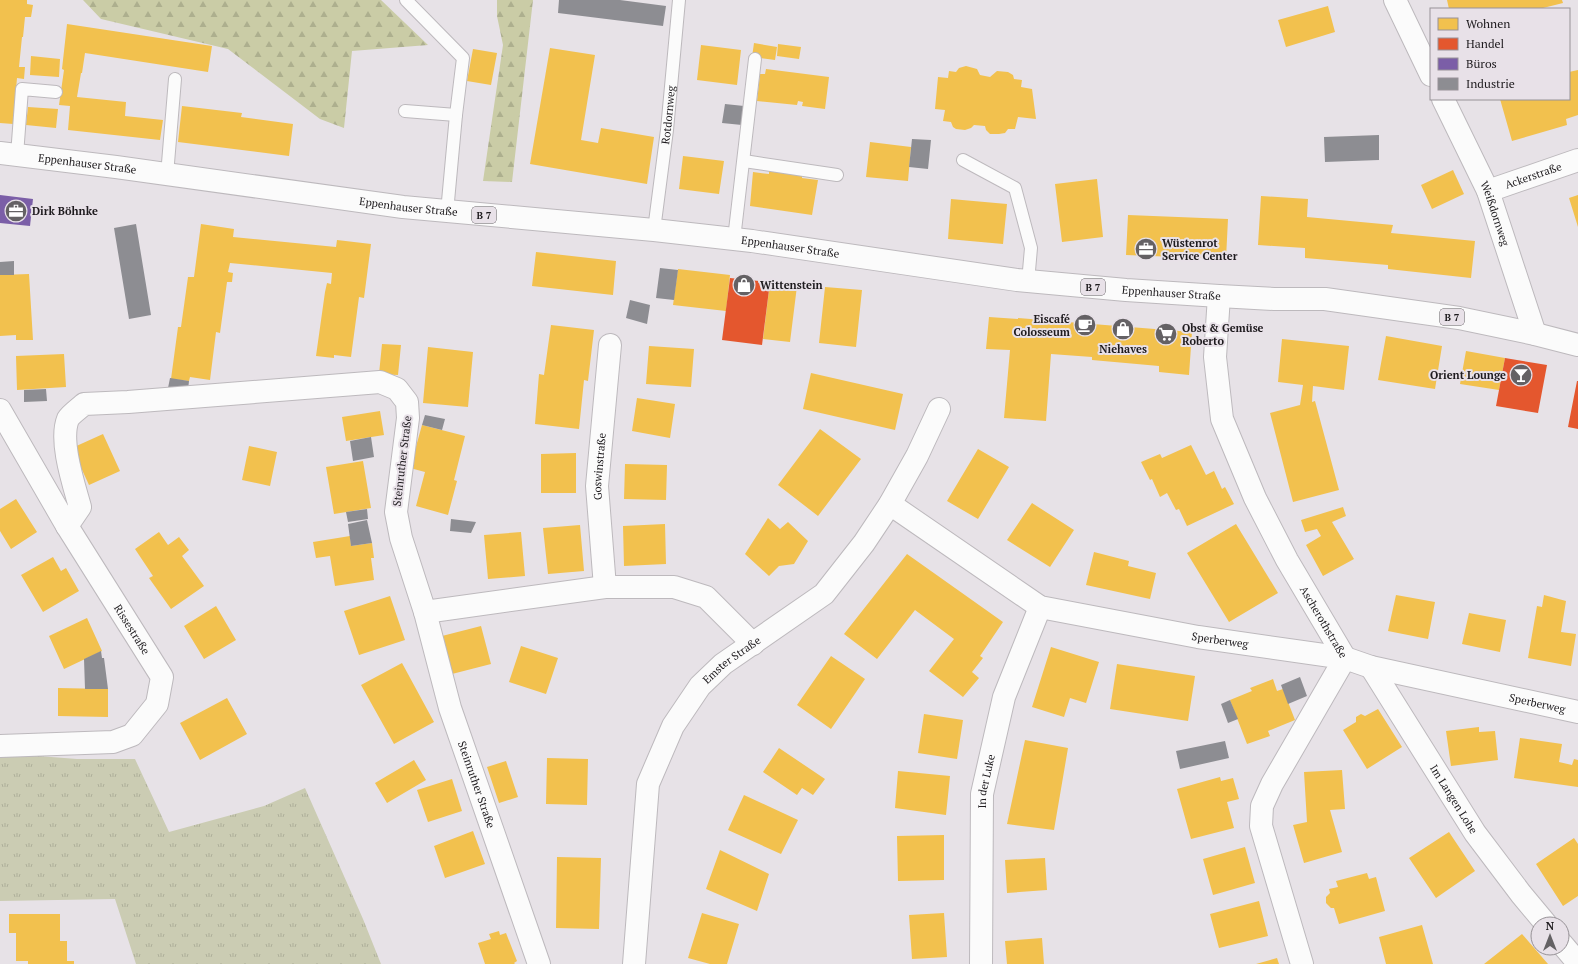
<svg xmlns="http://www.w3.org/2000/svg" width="1578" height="964" viewBox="0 0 1578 964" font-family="'PT Serif',serif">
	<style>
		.grass { fill: url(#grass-tufts) }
		.forest { fill: url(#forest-firs) }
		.homes { fill: #f2c14e }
		.shops { fill: #e4572e }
		.offices { fill: #7b5ea7 }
		.industry { fill: #8d8d92 }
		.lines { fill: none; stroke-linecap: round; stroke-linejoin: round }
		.lane-casing { stroke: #bdb9bd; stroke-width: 14 }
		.street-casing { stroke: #bdb9bd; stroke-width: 24 }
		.secondary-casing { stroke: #bdb9bd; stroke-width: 24 }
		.primary-casing { stroke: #bdb9bd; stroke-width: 24 }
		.lane { stroke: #fbfbfb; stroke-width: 12 }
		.street { stroke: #fbfbfb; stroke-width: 22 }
		.secondary { stroke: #fbfbfb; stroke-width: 22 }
		.primary { stroke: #fbfbfb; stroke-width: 22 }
		.labels { text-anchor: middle; stroke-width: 4; stroke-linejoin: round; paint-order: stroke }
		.shield { fill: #e8e1e8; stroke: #5b565b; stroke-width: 1 }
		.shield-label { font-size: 10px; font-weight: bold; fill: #1e1b1e }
		.street-label { font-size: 11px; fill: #1e1b1e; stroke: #e8e1e8 }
		.poi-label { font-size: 11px; font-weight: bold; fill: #1e1b1e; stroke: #e8e1e8; text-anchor: start }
	</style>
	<defs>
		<pattern id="grass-tufts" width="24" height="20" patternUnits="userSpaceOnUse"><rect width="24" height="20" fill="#cbccb3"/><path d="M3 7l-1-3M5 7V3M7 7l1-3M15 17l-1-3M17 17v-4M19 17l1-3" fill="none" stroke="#aeaf9a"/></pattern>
		<pattern id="forest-firs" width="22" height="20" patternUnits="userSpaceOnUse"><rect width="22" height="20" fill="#cacca6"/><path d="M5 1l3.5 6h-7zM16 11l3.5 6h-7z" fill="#adaf8e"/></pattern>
	</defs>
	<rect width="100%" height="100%" fill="#e7e2e7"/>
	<!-- grass -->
	<path class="grass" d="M0 753 77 759H135L169 832 264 806 305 788 363 919 381 964H136L115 899 0 901Z"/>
	<!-- forest -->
	<path class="forest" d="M83 0H381L428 45 352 51 344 128 320 119 228 49 101 19Z
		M497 0H533L512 182 483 181 503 45 497 16Z"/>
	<!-- homes -->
	<path class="homes" d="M0 0H27V4L33 5 31 17H25L23 37H22L19 67H25L24 79 17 78 13 124 0 123Z
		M1447 0H1562L1563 3 1539 9H1449Z
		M1328 6 1335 32 1286 47 1278 20Z
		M67 24 212 46 208 72 85 53 82 73H81L77 97 126 102 125 116 163 120 160 140 68 130 70 106 59 105 64 70 62 69Z
		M754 43 777 47 775 60 752 57Z
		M778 44 801 47 799 59 777 56Z
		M701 45 741 50 737 85 697 80Z
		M550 48 595 55 581 140 598 143 601 128 654 137 647 184 530 164Z
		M473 49 497 53 491 85 467 81Z
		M31 56 60 59 59 77 30 75Z
		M966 66 977 69 980 75 990 77 997 71 1008 72 1013 75 1014 79 1022 80 1021 87 1032 89 1036 119 1018 117 1015 129H1008L1005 133 999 134H990L986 130 985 126 974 125 971 128 965 130 956 129 953 127 951 122 943 121 945 110 935 109 938 77 948 78 949 71 956 72 959 68Z
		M766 69 829 77 825 109 802 106 803 102 798 101 797 105 757 101 760 74H765Z
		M1578 70V115L1566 119 1567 125 1512 141 1500 99H1569V72Z
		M182 106 242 113 241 117 293 124 289 156 178 142Z
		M28 107 58 109 56 128 26 125Z
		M870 142 911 147 908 181 866 177Z
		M683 156 724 161 719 194 679 189Z
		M1453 170 1464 194 1432 209 1421 185Z
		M769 171 802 175V178L818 180 812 215 750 206 753 172 769 174Z
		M1097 179 1103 237 1062 242 1055 184Z
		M1578 195V227L1569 198Z
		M1261 196 1308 199 1307 217 1393 225 1391 233 1475 241 1471 278 1388 269V265L1305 258V248L1258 245Z
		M951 199 1007 204 1003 244 948 239Z
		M1128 215 1228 219 1226 259 1126 255Z
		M201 224 234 229 233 237 336 247 337 240 371 244 364 298 359 297 351 357 334 355V358L316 356 325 292 327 283 331 284 332 273 230 263 228 272 233 273 232 282H227L220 333 216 332 210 380 190 377 189 381 171 379 178 327H181L188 277H194Z
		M536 252 616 261 613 295 532 286Z
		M678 269 730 275 726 311 673 305Z
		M29 274 33 340H16V335L0 336V275Z
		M770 282 797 286 790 342 763 339Z
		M825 287 862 290 856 347 819 343Z
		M989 317 1018 319V318L1192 332 1189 375 1159 372V366L1092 360V357L1051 354 1046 421 1004 418 1010 350 986 349Z
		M551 325 594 330 588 381 584 380 579 429 535 424 539 374 544 375Z
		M1386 336 1442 346 1435 389 1378 380Z
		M1282 339 1349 346 1344 390 1313 386 1312 402 1315 401 1339 490 1293 502 1270 413 1300 405 1303 385 1278 382Z
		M382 344 401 345 398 375 379 374Z
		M649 346 694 349 691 387 646 384Z
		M428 347 473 352 468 407 423 403Z
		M1466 351 1505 358 1499 390 1460 384Z
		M64 354 66 387 17 390 16 356Z
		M811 373 903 394 895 430 803 409Z
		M637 398 675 404 670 438 632 431Z
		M380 411 384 435 346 441 342 417Z
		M422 425 465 436 454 480 457 481 448 515 416 506 425 472 410 468Z
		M820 429 861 459 818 516 778 485Z
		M103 434 120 471 89 485 72 448Z
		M1191 445 1206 475 1214 471 1222 489 1225 487 1234 504 1187 526 1179 509 1176 510 1167 493 1160 497 1152 479 1150 480 1141 462 1160 454 1162 458Z
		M249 446 277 452 270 486 242 480Z
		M978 449 1009 467 978 519 947 501Z
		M576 453V493H541V454Z
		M363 461 371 508 334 514 326 467Z
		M625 464 667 465 666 500 624 499Z
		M16 499 37 532 11 549 0 531V509Z
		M1032 503 1074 530 1050 567 1007 540Z
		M1343 507 1346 516 1332 522 1354 559 1323 576 1306 545 1321 536 1317 529 1305 532 1301 520Z
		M768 518 780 529 788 522 808 541 794 564 779 566 769 576 745 554Z
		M665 524 666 564 624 566 623 526Z
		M1236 524 1278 593 1229 622 1187 553Z
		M580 525 584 571 548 574 543 528Z
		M159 532 168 545 179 537 189 550 182 556 204 586 171 609 149 578 153 576 135 549Z
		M521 532 525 576 488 579 484 535Z
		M350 536 351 546 372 543 374 558H371L374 580 335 586 330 556 316 558 313 542Z
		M1094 552 1129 561 1128 566 1156 573 1150 599 1086 585Z
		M907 554 1003 622 980 656 983 658 972 672 979 678 963 697 929 671 954 639 915 610 877 659 844 634Z
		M53 557 61 571 66 568 79 591 43 612 21 575Z
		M1396 595 1435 602 1428 639 1388 631Z
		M1544 595 1566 601 1561 632 1576 634 1571 666 1528 658 1537 606 1542 607Z
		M390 596 405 640 359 655 344 611Z
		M216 606 236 640 204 659 184 626Z
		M1469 613 1506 620 1500 652 1462 644Z
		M87 618 102 651 64 669 49 636Z
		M481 626 491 664 452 674 442 636Z
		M521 646 558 658 546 694 509 682Z
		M1051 647 1099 662 1086 703 1070 698 1064 717 1032 707Z
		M831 656 865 679 831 729 797 705Z
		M402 663 434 722 394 744 361 685Z
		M1117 664 1195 676 1188 721 1110 709Z
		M1273 679 1277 691 1283 689 1295 720 1268 731 1270 736 1247 744 1230 700 1252 691 1250 688Z
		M58 688 108 689V717L58 716Z
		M227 698 247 734 200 760 180 723Z
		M1378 709 1402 747 1367 769 1343 730 1356 722V717L1361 714 1365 716Z
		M924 714 963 720 957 759 918 753Z
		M1479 727V732L1495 731 1498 760 1451 766 1446 731Z
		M1520 738 1562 744 1559 762 1572 765 1574 759 1578 760V787L1514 778Z
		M1025 740 1068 748 1054 830 1007 824Z
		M779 748 825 779 813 795 802 788 797 795 763 772Z
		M547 758 588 759 587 805 546 804Z
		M414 760 426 780 387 803 375 783Z
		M506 761 518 797 499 803 487 767Z
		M1342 770 1345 809 1330 810 1342 852 1304 863 1293 825 1307 822 1304 772Z
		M898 771 950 776 946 815 895 808Z
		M1220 777 1221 781 1233 778 1239 799 1227 802 1234 828 1191 839 1177 789Z
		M452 779 462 811 428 822 417 790Z
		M744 795 798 820 781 854 728 830Z
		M473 831 485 864 445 878 434 846Z
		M1449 832 1475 871 1436 898 1409 858Z
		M944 835V880L898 881 897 836Z
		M1574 838 1578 844V896L1563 906 1536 864Z
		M1245 847 1255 883 1213 895 1203 859Z
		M720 850 769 874 757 911 706 889Z
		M557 857 601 858 599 929 556 928Z
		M1045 858 1047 890 1007 893 1005 860Z
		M1367 873 1369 879 1376 877 1385 911 1339 924 1334 908H1331L1326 903V897L1330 893 1329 889 1338 887 1336 881Z
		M1259 901 1268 936 1219 948 1210 914Z
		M702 913 739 924 727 964H710L688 958Z
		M944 913 947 957 912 959 909 915Z
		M9 914H60V941H67V961H74V964H28V961H16V933H9Z
		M1422 925 1433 964H1386L1379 937Z
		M499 931 500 935 506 933 517 961 514 963 515 964H485L478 943 491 939 489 934Z
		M1522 934 1548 964H1484Z
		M1042 938 1044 964H1007L1005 941Z
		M1277 958 1279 964H1256Z"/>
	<!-- shops -->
	<path class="shops" d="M730 278 770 282 762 345 722 340Z
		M1505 358 1547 365 1538 413 1496 406Z
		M1577 381H1578V429L1568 427Z"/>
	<!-- offices -->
	<path class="offices" d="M0 195 33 199 30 226 0 223Z"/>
	<!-- industry -->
	<path class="industry" d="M559 0H620L666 6 663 26 558 13Z
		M725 104 744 106 742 125 722 123Z
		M1379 135V160L1325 162 1324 137Z
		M912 139 931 140 928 169 909 167Z
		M136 224 151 315 129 319 114 228Z
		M14 261V275H0V262Z
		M660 268 678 270 674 300 656 298Z
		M630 300 650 305 647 324 626 318Z
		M170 378 189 381 188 390 168 388Z
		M46 389 47 401 24 402V390Z
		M425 415 445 419 442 430 422 425Z
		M371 437 374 457 353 461 350 441Z
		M367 509 368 519 348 522 346 512Z
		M451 519 476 522 471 533 450 531Z
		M367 520 372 543 351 546 348 524Z
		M101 651 102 658H104L108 689H85L84 659Z
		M1300 677 1307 696 1288 704 1281 685Z
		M1230 700 1238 719 1228 723 1221 704Z
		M1225 741 1229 758 1180 769 1176 751Z"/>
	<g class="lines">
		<!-- lane casing -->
		<g class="lane-casing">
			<g id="lane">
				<path d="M406 0 463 58 456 115 447 212"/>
				<path d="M405 111 456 115"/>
				<path d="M17 155 22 89 56 92"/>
				<path d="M963 160 1015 188 1031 248 1028 282"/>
				<path d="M744 161 837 175"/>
				<path d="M167 175 175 79"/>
				<path id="s1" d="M654 230 667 130 679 0"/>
				<path d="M734 239 755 59"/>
			</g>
		</g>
		<!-- street casing -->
		<g class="street-casing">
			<g id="street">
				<path d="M1395 0 1431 75"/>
				<path id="s2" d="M1443 99 1488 191 1535 334"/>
				<path id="s3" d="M1488 191 1578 160"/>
				<path id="s4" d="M1219 296 1215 357 1222 419 1255 498 1287 560 1345 658"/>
				<path id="s5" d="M0 410 67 526 162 677 157 704 132 735 113 742 0 746"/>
				<path id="s6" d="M890 504 1040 607 1198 637 1345 658 1371 667 1578 712"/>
				<path id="s7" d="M67 526 80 507C74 485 59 441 68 419 71 414 80 408 84 404L128 402 380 382 397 389 407 402 408 418 396 512 401 538 425 612 450 708 539 964"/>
				<path id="s8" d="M605 587 597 486 610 345"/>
				<path d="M425 612 605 587H674L706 597 753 644"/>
				<path id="s9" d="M1371 667 1475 833 1521 894 1546 924"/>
				<path d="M1562 944 1578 963"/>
				<path id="s10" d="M981 964 982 794 1004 697 1040 607"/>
				<path d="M1302 964 1261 826 1262 806 1272 784 1345 658"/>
			</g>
		</g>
		<!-- secondary casing -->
		<g class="secondary-casing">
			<g id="secondary">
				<path id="s11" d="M634 964 648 784 673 726 700 686 723 664 824 594 864 543 890 504 917 456 939 409"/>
			</g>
		</g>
		<!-- primary casing -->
		<g class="primary-casing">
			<g id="primary">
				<path id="s12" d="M0 153 116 167 403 207 654 230 752 241 1017 280 1126 290 1219 296 1274 299H1325L1459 318 1535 334 1578 345"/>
			</g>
		</g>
		<!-- lane -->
		<use href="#lane" class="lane"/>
		<!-- street -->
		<use href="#street" class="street"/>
		<!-- secondary -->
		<use href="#secondary" class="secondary"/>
		<!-- primary -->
		<use href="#primary" class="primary"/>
	</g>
	<!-- icons -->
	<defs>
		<g id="office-disc" transform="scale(1.15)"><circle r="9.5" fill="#646164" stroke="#e8e1e8"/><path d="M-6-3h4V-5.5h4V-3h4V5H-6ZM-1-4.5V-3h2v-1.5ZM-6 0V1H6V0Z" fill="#fff"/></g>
		<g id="shop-disc" transform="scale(1.15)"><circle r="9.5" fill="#646164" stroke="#e8e1e8"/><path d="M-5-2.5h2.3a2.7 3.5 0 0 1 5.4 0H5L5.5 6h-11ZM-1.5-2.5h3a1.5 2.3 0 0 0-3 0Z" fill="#fff"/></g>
		<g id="cafe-disc" transform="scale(1.15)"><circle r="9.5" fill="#646164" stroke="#e8e1e8"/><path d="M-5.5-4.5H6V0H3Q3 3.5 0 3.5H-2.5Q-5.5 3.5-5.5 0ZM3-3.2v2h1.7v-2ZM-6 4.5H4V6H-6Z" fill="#fff"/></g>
		<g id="supermarket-disc" transform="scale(1.15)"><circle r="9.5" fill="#646164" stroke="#e8e1e8"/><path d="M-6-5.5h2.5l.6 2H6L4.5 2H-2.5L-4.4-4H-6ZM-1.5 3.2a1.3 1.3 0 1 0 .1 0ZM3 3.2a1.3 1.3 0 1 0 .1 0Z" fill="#fff"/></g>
		<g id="bar-disc" transform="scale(1.15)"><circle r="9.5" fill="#646164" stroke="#e8e1e8"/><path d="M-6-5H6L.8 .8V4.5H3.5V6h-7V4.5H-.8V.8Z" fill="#fff"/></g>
	</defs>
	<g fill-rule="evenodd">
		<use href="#office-disc" x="16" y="211"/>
		<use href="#office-disc" x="1146" y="249"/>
		<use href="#shop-disc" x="744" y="285"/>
		<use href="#cafe-disc" x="1085" y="325"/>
		<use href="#shop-disc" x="1123" y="329"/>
		<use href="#supermarket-disc" x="1166" y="334"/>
		<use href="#bar-disc" x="1521" y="375"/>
	</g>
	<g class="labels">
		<!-- shield labels -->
		<g class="shield">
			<rect x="472" y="207" width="24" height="16" rx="3"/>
			<rect x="1081" y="279" width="24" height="16" rx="3"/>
			<rect x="1440" y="309" width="24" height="16" rx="3"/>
		</g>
		<g class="shield-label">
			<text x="484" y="219">B 7</text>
			<text x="1093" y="291">B 7</text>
			<text x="1452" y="321">B 7</text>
		</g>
		<!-- street labels -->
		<g class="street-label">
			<text dy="4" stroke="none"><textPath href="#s1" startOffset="116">Rotdornweg</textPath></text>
			<text dy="4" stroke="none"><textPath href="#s12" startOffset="88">Eppenhauser Straße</textPath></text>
			<text dy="4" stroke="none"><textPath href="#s3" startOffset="48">Ackerstraße</textPath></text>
			<text dy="4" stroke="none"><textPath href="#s12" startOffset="412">Eppenhauser Straße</textPath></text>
			<text dy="4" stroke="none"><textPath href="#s2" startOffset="126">Weißdornweg</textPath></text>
			<text dy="4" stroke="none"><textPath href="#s12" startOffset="796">Eppenhauser Straße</textPath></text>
			<text dy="4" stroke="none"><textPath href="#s12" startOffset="1180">Eppenhauser Straße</textPath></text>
			<text transform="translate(402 461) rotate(-83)" y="4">Steinruther Straße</text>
			<text dy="4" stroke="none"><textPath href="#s8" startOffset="121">Goswinstraße</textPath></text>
			<text dy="4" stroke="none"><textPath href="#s4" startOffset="351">Ascherothstraße</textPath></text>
			<text dy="4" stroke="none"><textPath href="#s5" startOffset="256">Rissestraße</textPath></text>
			<text dy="4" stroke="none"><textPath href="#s6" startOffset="365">Sperberweg</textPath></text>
			<text dy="4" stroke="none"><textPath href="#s11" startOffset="333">Emster Straße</textPath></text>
			<text dy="4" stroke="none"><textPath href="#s6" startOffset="689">Sperberweg</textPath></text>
			<text dy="4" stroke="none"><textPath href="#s10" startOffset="183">In der Luke</textPath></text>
			<text dy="4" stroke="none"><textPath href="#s7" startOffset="862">Steinruther Straße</textPath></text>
			<text dy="4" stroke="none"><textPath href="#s9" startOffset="156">Im Langen Lohe</textPath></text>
		</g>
		<!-- poi labels -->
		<g class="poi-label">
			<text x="32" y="215">Dirk Böhnke</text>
			<text x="1162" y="247">Wüstenrot<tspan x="1162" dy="13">Service Center</tspan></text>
			<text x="760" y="289">Wittenstein</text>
			<text x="1070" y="323" text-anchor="end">Eiscafé<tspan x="1070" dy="13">Colosseum</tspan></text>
			<text x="1182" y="332">Obst &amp; Gemüse<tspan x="1182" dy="13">Roberto</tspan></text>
			<text x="1123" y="353" text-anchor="middle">Niehaves</text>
			<text x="1506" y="379" text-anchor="end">Orient Lounge</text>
		</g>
	</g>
	<!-- legend -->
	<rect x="1430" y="8" width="140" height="92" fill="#e8e1e8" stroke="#979297"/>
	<rect x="1438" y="18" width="20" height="12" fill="#f2c14e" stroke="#979297"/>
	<text x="1466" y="28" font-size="12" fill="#1e1b1e">Wohnen</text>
	<rect x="1438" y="38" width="20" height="12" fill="#e4572e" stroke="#979297"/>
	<text x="1466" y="48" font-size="12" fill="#1e1b1e">Handel</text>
	<rect x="1438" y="58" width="20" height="12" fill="#7b5ea7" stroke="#979297"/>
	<text x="1466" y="68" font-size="12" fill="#1e1b1e">Büros</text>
	<rect x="1438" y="78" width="20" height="12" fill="#8d8d92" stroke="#979297"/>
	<text x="1466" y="88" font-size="12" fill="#1e1b1e">Industrie</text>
	<!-- north arrow -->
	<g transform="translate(1550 936)"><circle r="19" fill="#e8e1e8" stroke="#979297"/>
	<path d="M0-3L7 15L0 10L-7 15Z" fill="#646164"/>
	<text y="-6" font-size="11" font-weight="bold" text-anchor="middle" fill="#1e1b1e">N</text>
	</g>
</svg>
